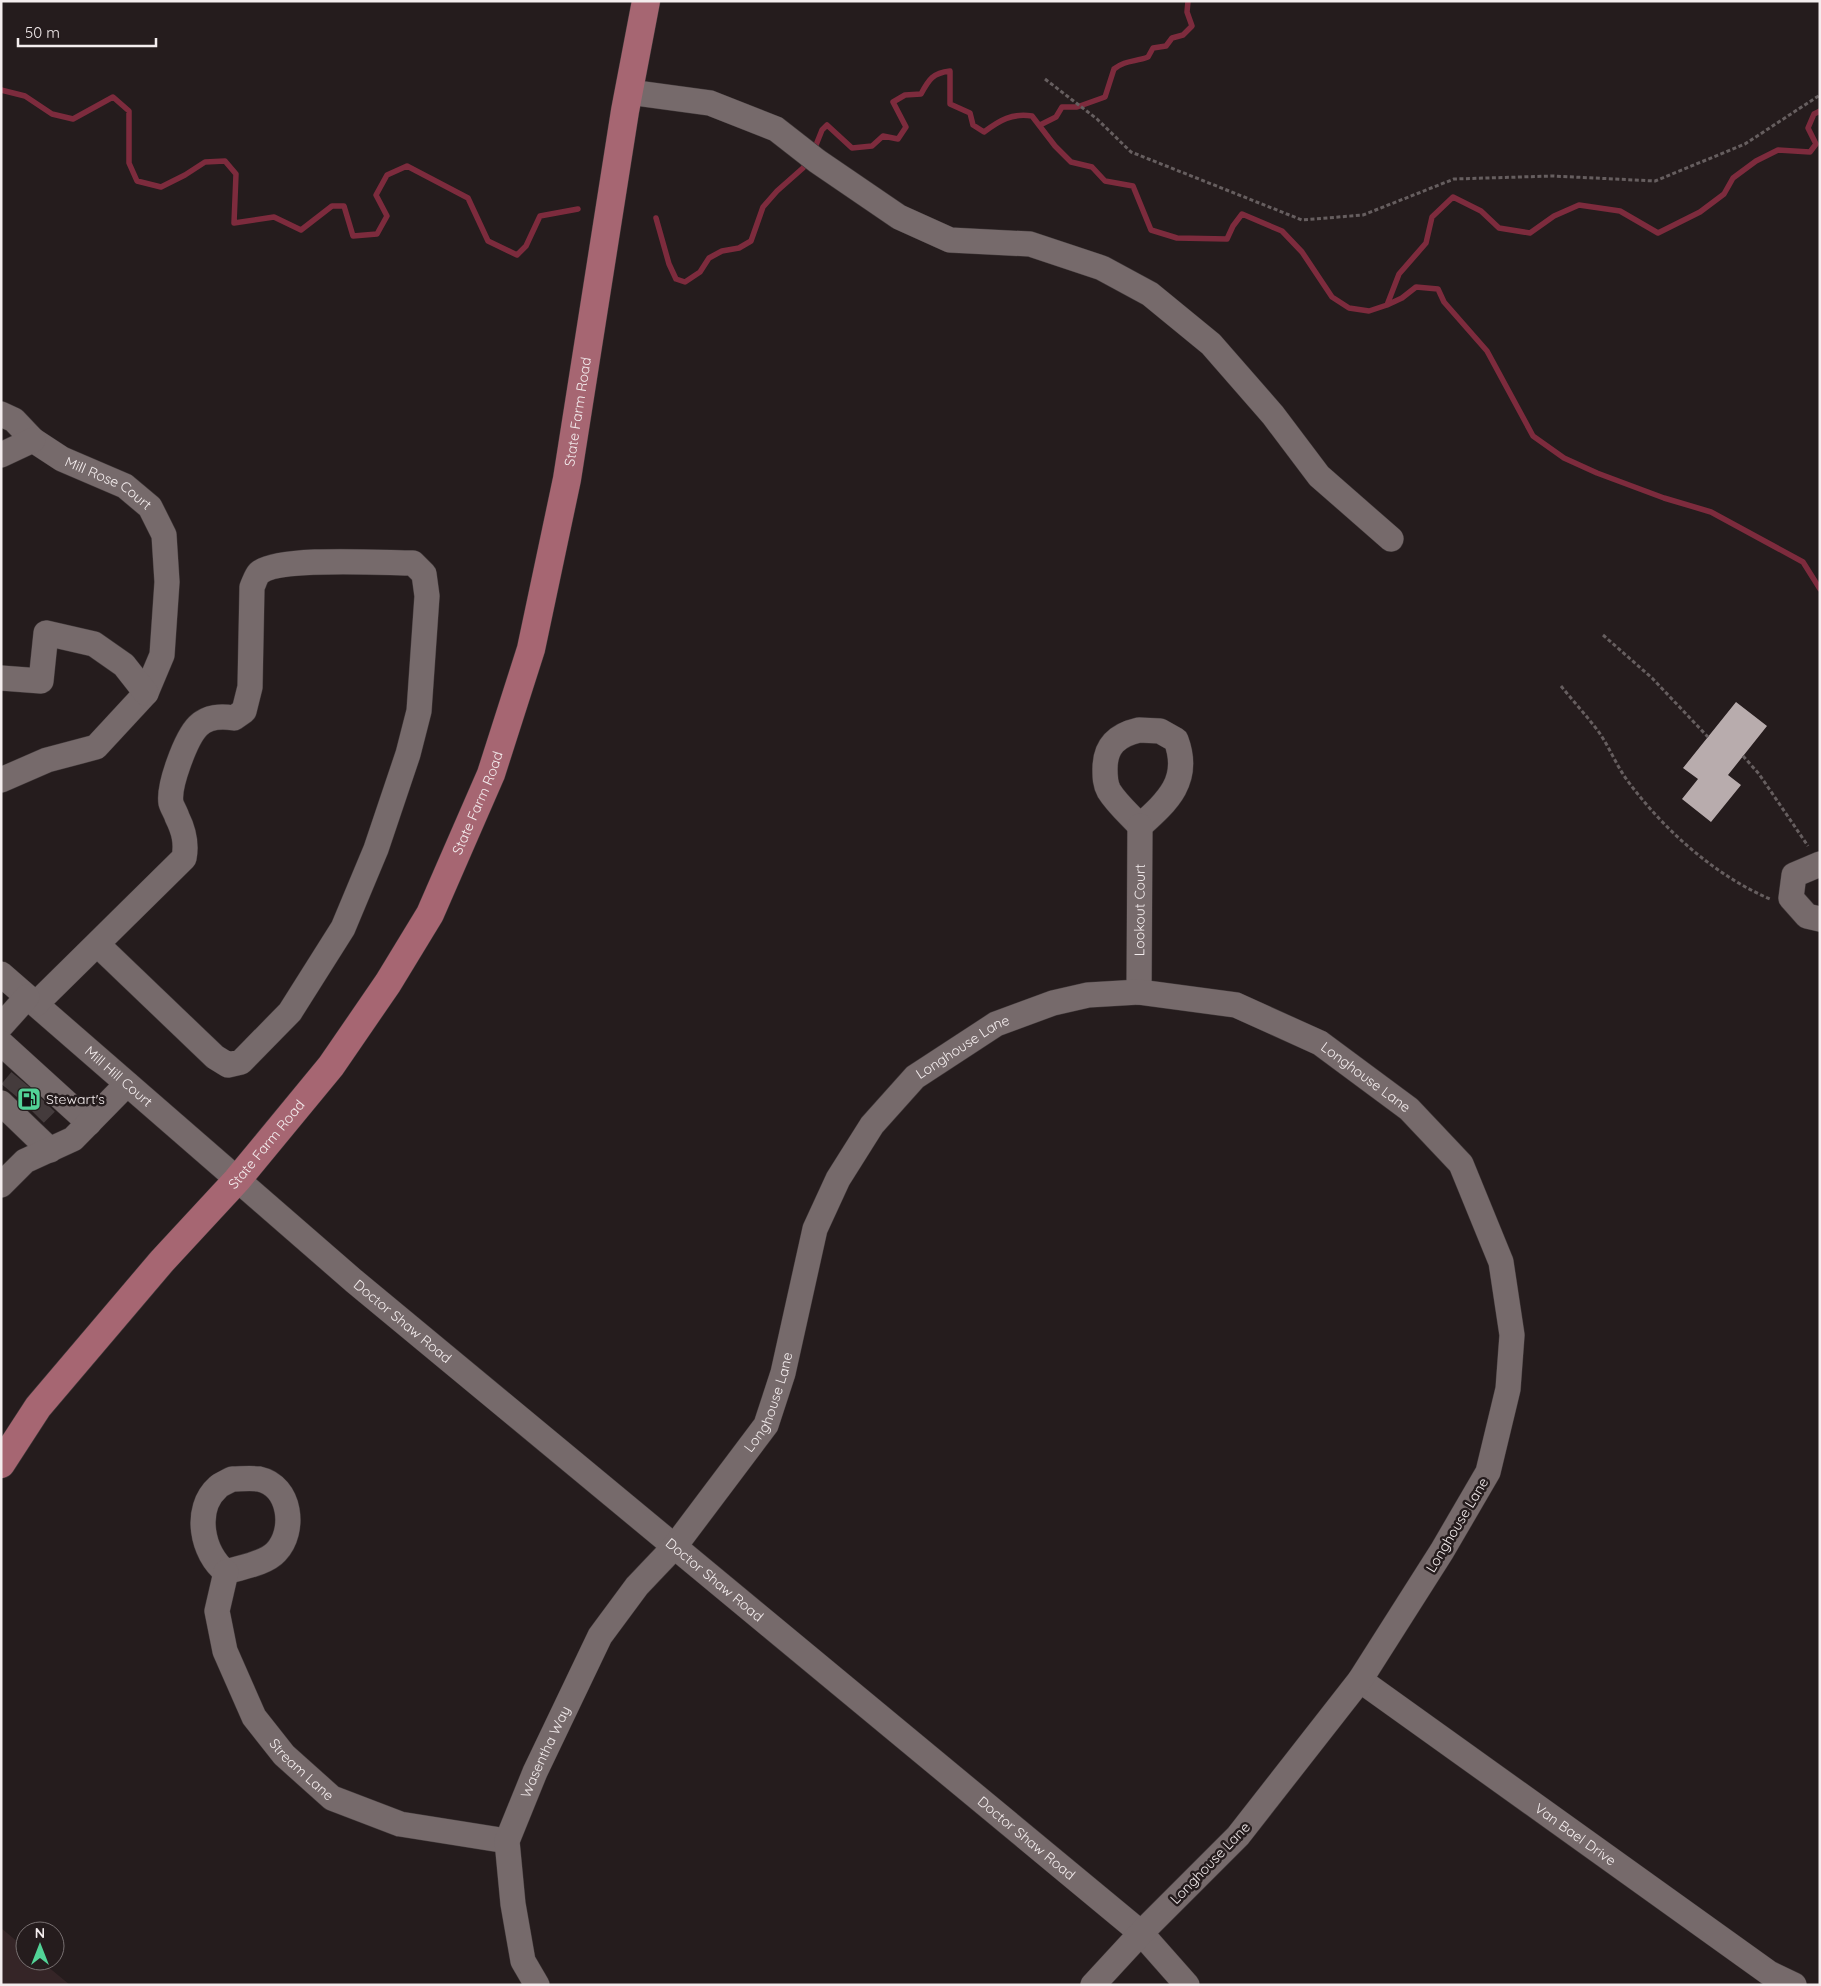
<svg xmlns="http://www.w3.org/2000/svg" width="1821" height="1986" viewBox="0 0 1821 1986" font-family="Quicksand,sans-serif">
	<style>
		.built { fill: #352527 }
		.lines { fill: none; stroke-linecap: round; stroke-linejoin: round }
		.stream { stroke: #7d2b3d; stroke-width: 5.5 }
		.building { fill: #b8acad }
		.minor-tunnel { stroke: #443b3c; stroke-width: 25; stroke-dasharray: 25 12; stroke-linecap: butt }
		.minor-casing { stroke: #41393a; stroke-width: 26 }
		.major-casing { stroke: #41393a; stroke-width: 29 }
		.path { stroke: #665e5f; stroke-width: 3; stroke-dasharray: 4 2.5; stroke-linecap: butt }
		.minor { stroke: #766a6b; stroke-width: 25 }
		.major { stroke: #a66672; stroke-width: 28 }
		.labels { text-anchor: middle; stroke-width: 5; stroke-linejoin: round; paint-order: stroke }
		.street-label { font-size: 14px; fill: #f4edee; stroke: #251c1d }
		.poi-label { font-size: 14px; fill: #f4edee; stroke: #251c1d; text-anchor: start }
	</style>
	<rect width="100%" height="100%" fill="#251c1d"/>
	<!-- built -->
	<path class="built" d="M1 1928 25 1948V1961H41L70 1985H1Z"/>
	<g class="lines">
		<!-- stream -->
		<path class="stream" d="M1 90 25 96 52 114 73 119 113 97 129 111V163L137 181 161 187 185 175 205 162 225 161 236 174 234 223 274 217 301 230 332 206H344L353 236 377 234 387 216 376 195 387 175 407 166 468 198 488 241 517 255 526 246 540 216 578 209
			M1040 125 1056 117 1062 107H1077L1105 97 1114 69C1125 60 1135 62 1148 57L1153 48 1166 46 1172 38 1183 35 1192 26 1187 12 1188 1
			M814 150 822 130 827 125 852 148 872 146 883 136 898 139 906 127 893 102 905 95 921 94C929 79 933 73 950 71V104L970 113 973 125 984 132C1000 120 1012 113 1032 116L1055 146 1071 162 1092 167 1105 181 1133 186 1151 230 1177 238 1227 239 1233 226 1242 214 1282 231 1302 252 1332 297 1349 308 1369 311 1387 305 1399 274 1426 243 1432 217 1453 197 1481 211 1499 228 1530 233 1554 216 1579 205 1620 211 1658 233 1700 212 1724 194 1733 178 1756 161 1778 150 1810 152 1816 144 1808 128 1814 114 1820 111
			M656 218 669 264 676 279 685 282 700 272 709 258 722 251 739 248 751 241 763 207 777 191 803 168 807 162
			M1387 305 1402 298 1416 287 1438 289 1444 302 1487 351 1533 436 1564 458 1597 473 1664 498 1711 512 1803 562 1820 589"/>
	</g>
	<!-- building -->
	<path class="building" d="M1736 702 1767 726 1728 775 1741 785 1711 822 1682 799 1698 779 1683 768Z"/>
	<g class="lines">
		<!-- minor-tunnel -->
		<path class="minor-tunnel" d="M11 1092 21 1080
			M35 1114 46 1103"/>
		<!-- minor casing -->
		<g class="minor-casing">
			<g id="minor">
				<path d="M629 92 710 103 776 129 817 161 899 217 950 240 1030 244 1102 268 1150 294 1211 344 1273 415 1319 476 1391 539"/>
				<path id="s1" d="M1 414 14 420 33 440 62 459 125 486 150 507 164 535 167 582 162 655 146 693 96 747 47 760 1 780"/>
				<path d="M1 455 33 440"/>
				<path d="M1 678 41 681 46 633 94 644 124 665 146 693"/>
				<path d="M1139 730 1160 731 1176 740C1191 780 1168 801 1140 826 1130 815 1117 804 1109 791 1105 784 1105 777 1105 769 1105 746 1117 735 1139 730Z"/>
				<path d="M1820 864 1794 875 1791 898 1807 916 1820 919"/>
				<path id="s2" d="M1 974 354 1281 1141 1933 1187 1985"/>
				<path id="s3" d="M1139 992 1140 826"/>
				<path d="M36 1004 184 858C187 843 184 831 177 817 176 813 172 807 171 803 168 786 186 738 198 726 208 716 221 716 234 718L244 711 250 687 252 587C254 583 256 576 259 573 278 556 384 563 413 563L424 574 427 596 419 711 408 754 376 849 343 928 290 1012 241 1062 228 1065 215 1057 97 944"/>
				<path d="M1 1026 27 997"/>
				<path d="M1 1043 89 1123"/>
				<path d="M1 1103 50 1150"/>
				<path d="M1 1185 25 1161 73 1139 127 1084"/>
				<path d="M232 1479C240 1479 250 1478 259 1479 291 1486 296 1531 276 1552 265 1564 241 1567 226 1572 202 1554 193 1509 218 1487 221 1484 227 1482 232 1479Z"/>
				<path id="s4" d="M226 1572 217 1611 225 1651 254 1717 284 1755 332 1798 400 1824 507 1841"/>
				<path id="s5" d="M1360 1680 1769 1973 1794 1985"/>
				<path id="s6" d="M537 1985 523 1961 513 1904 507 1841 535 1772 600 1636 637 1586 675 1546 766 1425 783 1373 815 1229 838 1179 872 1125 915 1077 996 1024 1053 1003 1088 995 1139 992 1236 1005 1320 1043 1409 1109 1461 1164 1501 1262 1512 1335 1508 1389 1488 1472 1442 1551 1360 1680 1238 1836 1141 1933 1093 1985"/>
			</g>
		</g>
		<!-- major casing -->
		<g class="major-casing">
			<g id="major">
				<path id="s7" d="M1 1464 38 1407 162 1261 237 1180 331 1066 388 983 430 914 491 774 531 649 567 479 625 111 646 1"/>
			</g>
		</g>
		<!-- path -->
		<path class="path" d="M1045 79 1097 119 1131 152 1302 220 1363 215 1454 179 1553 176 1655 181 1745 144 1820 95
			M1603 635 1652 678 1708 737
			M1561 686C1573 701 1586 715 1598 731 1609 746 1616 765 1627 780 1663 829 1714 875 1770 899
			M1743 756 1759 774 1808 846"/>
		<!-- minor -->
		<use href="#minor" class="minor"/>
		<!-- major -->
		<use href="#major" class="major"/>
	</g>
	<!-- icons -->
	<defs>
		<g id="fuel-square" transform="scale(1.25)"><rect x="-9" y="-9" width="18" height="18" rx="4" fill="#52d397" stroke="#251c1d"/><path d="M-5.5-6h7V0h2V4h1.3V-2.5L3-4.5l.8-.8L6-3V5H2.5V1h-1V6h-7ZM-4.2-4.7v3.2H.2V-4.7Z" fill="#111"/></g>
	</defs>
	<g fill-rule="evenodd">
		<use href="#fuel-square" x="29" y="1099"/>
	</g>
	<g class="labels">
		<!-- street labels -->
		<g class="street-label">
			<text dy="5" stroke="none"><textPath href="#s7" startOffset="1225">State Farm Road</textPath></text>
			<text dy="5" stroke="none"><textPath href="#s1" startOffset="129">Mill Rose Court</textPath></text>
			<text dy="5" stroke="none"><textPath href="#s7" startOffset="820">State Farm Road</textPath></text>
			<text dy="5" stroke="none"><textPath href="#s3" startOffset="82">Lookout Court</textPath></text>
			<text dy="5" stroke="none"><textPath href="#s6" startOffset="1085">Longhouse Lane</textPath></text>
			<text dy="5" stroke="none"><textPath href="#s2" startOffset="156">Mill Hill Court</textPath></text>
			<text dy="5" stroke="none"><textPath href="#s6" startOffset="1520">Longhouse Lane</textPath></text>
			<text dy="5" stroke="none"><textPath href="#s7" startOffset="416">State Farm Road</textPath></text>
			<text dy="5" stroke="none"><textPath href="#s2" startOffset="531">Doctor Shaw Road</textPath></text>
			<text dy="5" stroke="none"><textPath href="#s6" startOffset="665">Longhouse Lane</textPath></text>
			<text transform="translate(1457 1525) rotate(-59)" y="5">Longhouse Lane</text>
			<text dy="5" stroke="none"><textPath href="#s2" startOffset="936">Doctor Shaw Road</textPath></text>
			<text dy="5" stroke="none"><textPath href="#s6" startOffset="246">Wasentha Way</textPath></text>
			<text dy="5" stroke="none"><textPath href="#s4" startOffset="224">Stream Lane</textPath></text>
			<text dy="5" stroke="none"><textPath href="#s5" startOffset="265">Van Bael Drive</textPath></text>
			<text dy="5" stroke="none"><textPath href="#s2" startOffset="1341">Doctor Shaw Road</textPath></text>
			<text transform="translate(1210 1863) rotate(-46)" y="5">Longhouse Lane</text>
		</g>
		<!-- poi labels -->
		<g class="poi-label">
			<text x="46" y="1104">Stewart's</text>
		</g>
	</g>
	<!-- border -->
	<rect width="1821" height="1986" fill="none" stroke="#f4edee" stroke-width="5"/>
	<!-- north arrow -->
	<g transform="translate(40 1946)"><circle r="24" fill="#251c1d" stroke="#787071"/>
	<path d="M0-4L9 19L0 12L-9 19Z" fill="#52d397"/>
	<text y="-8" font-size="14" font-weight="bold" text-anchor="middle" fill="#f4edee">N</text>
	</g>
	<!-- scale -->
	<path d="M18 38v8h138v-8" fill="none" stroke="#f4edee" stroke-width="2.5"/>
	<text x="25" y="38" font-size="15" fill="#f4edee" stroke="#251c1d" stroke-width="4" paint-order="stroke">50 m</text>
</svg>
